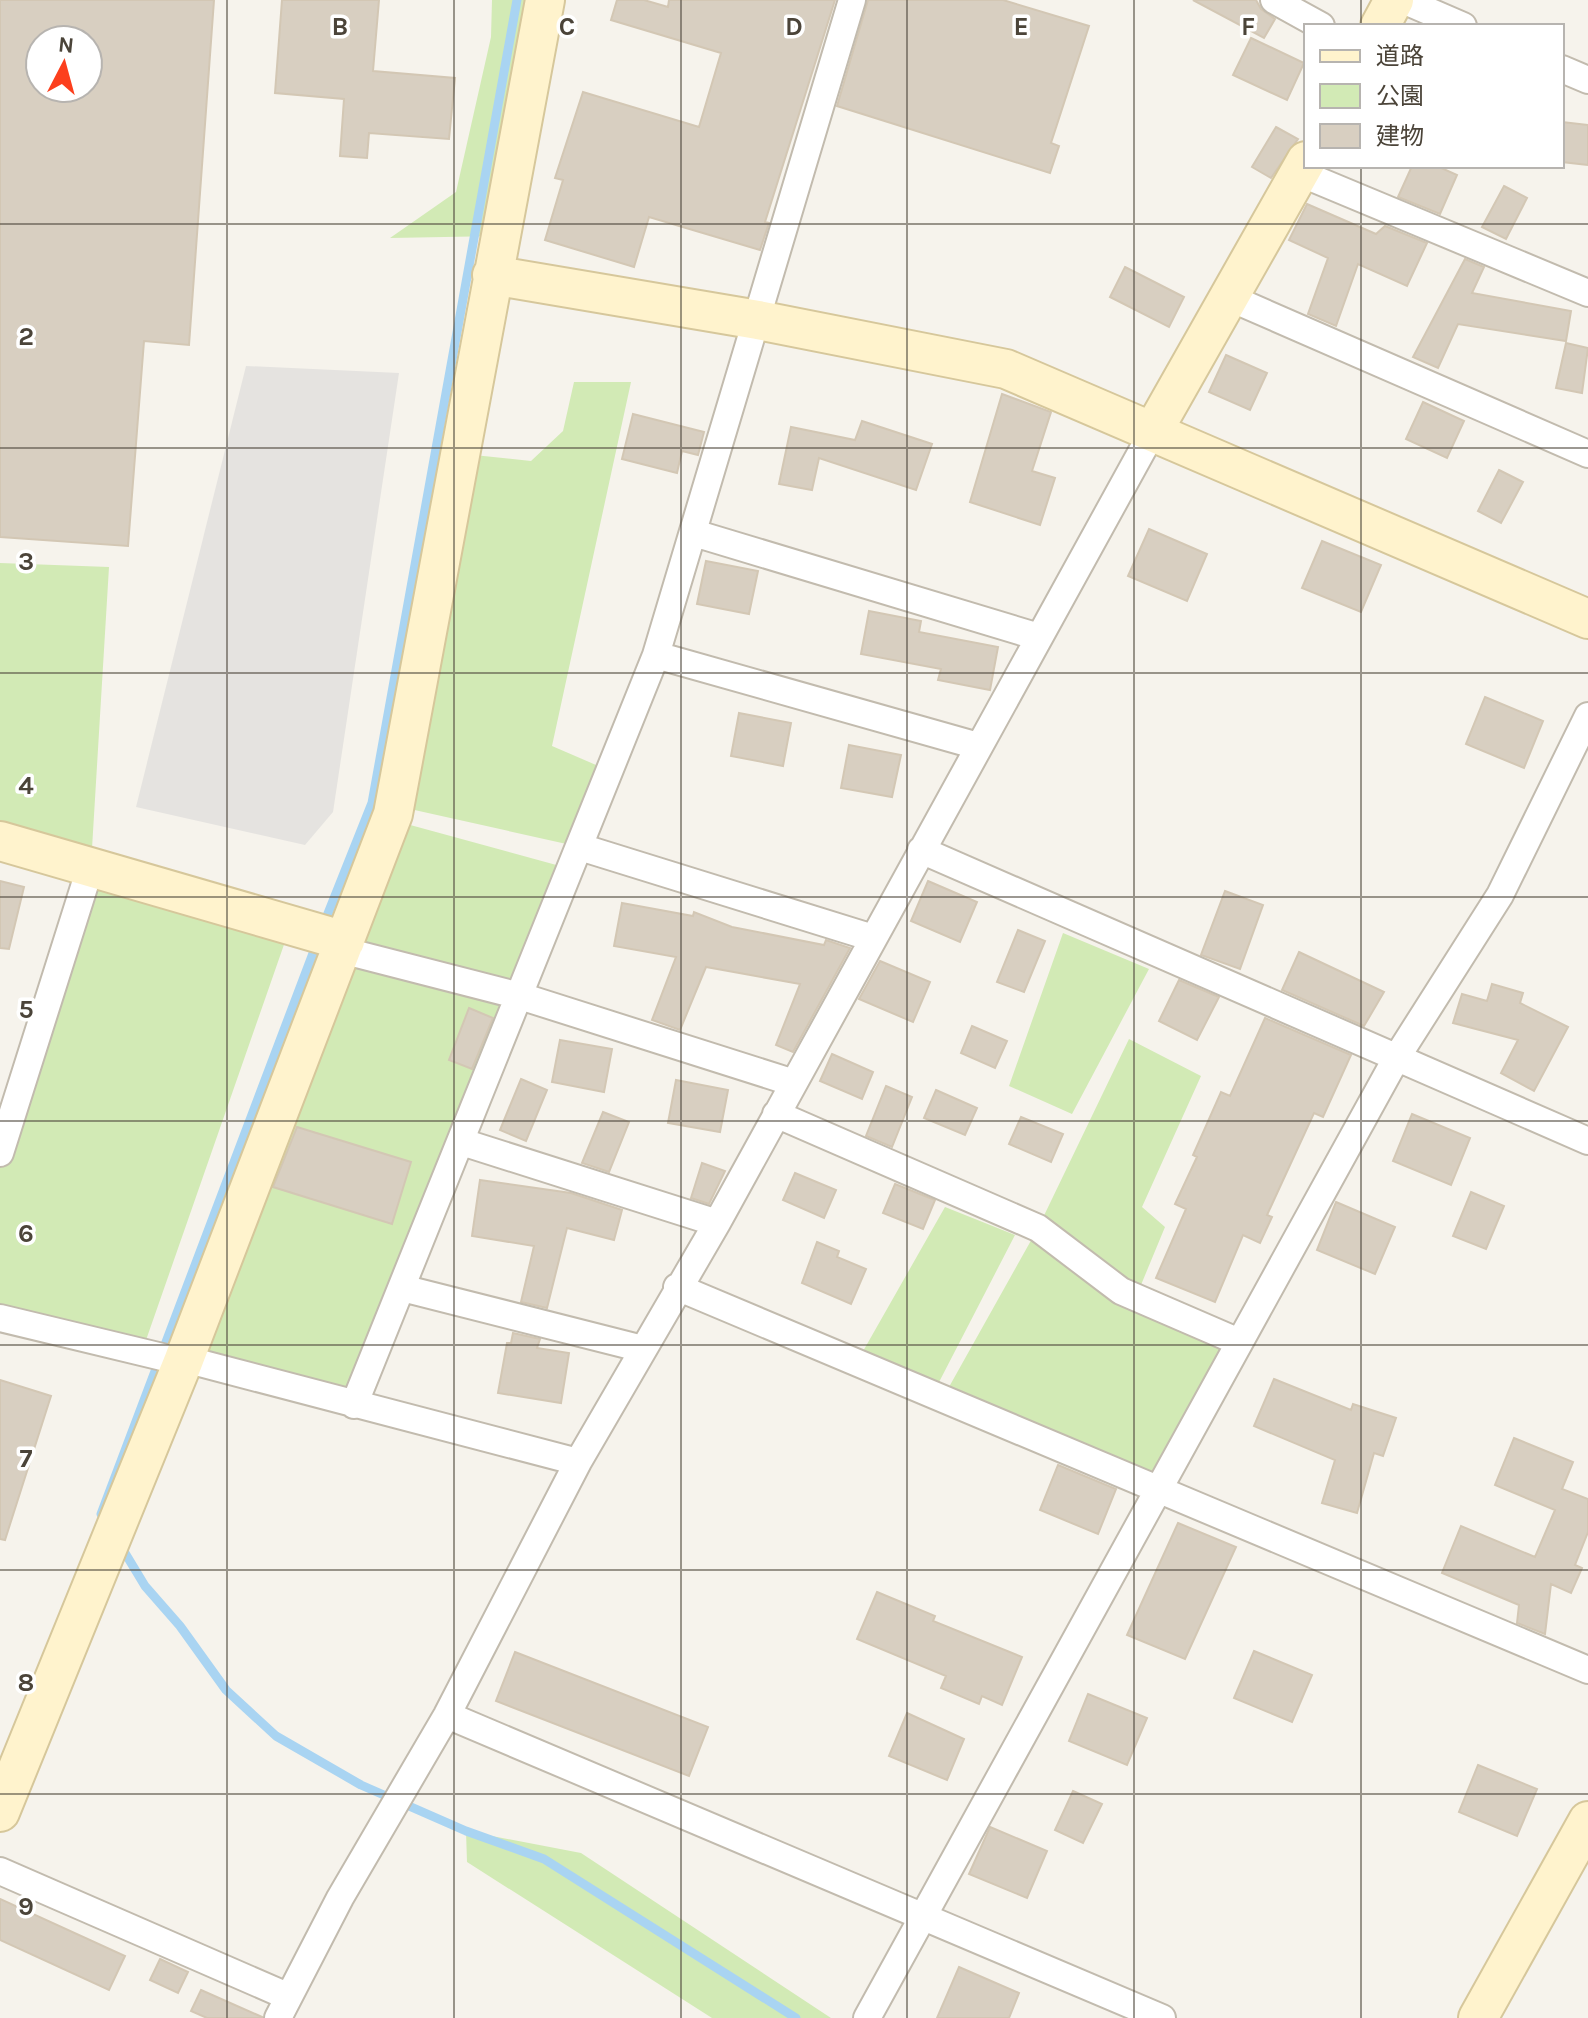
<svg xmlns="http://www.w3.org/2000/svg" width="1588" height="2018" viewBox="0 0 1588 2018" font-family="Karla,'Noto Sans JP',sans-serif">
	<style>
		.green { fill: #d2eab5 }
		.parking { fill: #e5e3e0 }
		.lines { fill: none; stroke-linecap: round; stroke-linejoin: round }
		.stream { stroke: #a9d4f2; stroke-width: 9 }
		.building { fill: #d8cfc1; stroke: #d3c7b4; stroke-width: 2; fill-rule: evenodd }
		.street-casing { stroke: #c2bbae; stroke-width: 30 }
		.secondary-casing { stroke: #d6c79b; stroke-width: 42 }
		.street { stroke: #fff; stroke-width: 26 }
		.secondary { stroke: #fff3cd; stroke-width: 38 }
		.grid { fill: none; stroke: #4b4439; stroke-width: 2; stroke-opacity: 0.55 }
		.grid-label { font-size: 26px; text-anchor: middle; font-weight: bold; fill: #4b4439; stroke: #fff; stroke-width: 7; stroke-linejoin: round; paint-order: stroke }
	</style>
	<rect width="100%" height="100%" fill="#f6f3ec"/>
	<!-- green -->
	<path class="green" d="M492 0H545L499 236 390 238 456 192 491 37Z
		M574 382H631L552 746 610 771 580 847 410 809 474 455 531 461 563 431Z
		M0 563 109 567 91 865 0 843Z
		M403 823 571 869 354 1405 187 1352Z
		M100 868 287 936 145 1343 0 1307V1163Z
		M1063 933 1149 969 1072 1114 1009 1086Z
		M1129 1039 1201 1076 1142 1207 1165 1227 1136 1297 1239 1342 1162 1481 949 1387 1038 1228Z
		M945 1207 1015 1235 937 1386 862 1353Z
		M466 1831 581 1853 831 2018H712L467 1862Z"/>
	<!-- parking -->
	<path class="parking" d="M246 366 399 373 333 812 305 845 136 807Z"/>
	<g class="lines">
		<!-- stream -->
		<path class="stream" d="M323 926 372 803 517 0
			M103 1517 101 1514 318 940
			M119 1543 145 1586 180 1626 226 1690 276 1736 361 1785 466 1831 544 1859 796 2018"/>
	</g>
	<!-- building -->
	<path class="building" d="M0 0H214L189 345 144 341 128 546 0 537ZM40 40H88V88H40Z
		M282 0H379L373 71 455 78 449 139 369 133 367 158 340 156 344 99 275 93Z
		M617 0H644L668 7 669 0H835L765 222 769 223 760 250 649 217 634 267 545 240 563 180 555 178 583 92 699 127 721 53 611 20Z
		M868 0H1003L1089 26 1051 143 1059 146 1050 173 837 106Z
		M1193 0H1256L1261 9 1275 19 1264 38Z
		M1251 38 1304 63 1287 100 1233 75Z
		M1562 122 1588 125V165L1562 162Z
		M1276 127 1298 139 1271 178 1252 167Z
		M1412 166H1437L1457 175 1440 214 1398 197Z
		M1504 186 1527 198 1506 239 1482 227Z
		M1307 204 1376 234 1385 226 1427 243 1407 286 1358 264 1336 326 1308 314 1328 258 1289 240Z
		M1465 259 1484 267 1472 293 1571 311 1566 341 1458 324 1438 368 1413 357Z
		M1125 267 1184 297 1169 327 1110 297Z
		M1566 343 1588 348 1582 393 1556 388Z
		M1226 355 1267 373 1250 410 1209 392Z
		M1002 394 1051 412 1032 471 1055 478 1040 525 970 502Z
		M1423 402 1464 421 1447 458 1406 439Z
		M633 414 704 432 698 455 682 451 677 473 622 459Z
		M862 421 932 444 916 490 819 458 812 490 779 484 791 427 855 440Z
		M1499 470 1523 482 1501 523 1478 511Z
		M1149 529 1207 554 1187 601 1128 576Z
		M1322 541 1381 565 1361 612 1302 588Z
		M706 561 758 571 749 614 697 604Z
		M869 611 921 621 919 632 998 647 990 690 938 680 941 669 861 654Z
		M1485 697 1543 721 1524 768 1466 744Z
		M739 713 791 723 783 766 731 756Z
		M849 745 901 755 892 797 841 788Z
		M0 881 24 887 9 949 0 948Z
		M928 881 977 902 960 942 911 921Z
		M1225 891 1263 905 1240 969 1201 955Z
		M622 903 693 916 694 912 732 927 824 945 826 940 850 948 793 1052 776 1045 800 984 706 967 680 1030 652 1020 676 957 614 946Z
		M1018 930 1045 941 1024 992 997 982Z
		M1299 952 1384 992 1364 1026 1282 990Z
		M880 961 930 982 913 1022 859 999Z
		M1179 980 1219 997 1197 1040 1159 1021Z
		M1492 984 1523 993 1520 1003 1568 1027 1534 1091 1501 1073 1518 1040 1453 1023 1462 994 1487 1001Z
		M469 1008 493 1018 472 1069 449 1060Z
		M1265 1018 1351 1055 1323 1117 1314 1113 1267 1215 1272 1217 1260 1243 1243 1235 1215 1302 1156 1278 1186 1209 1175 1204 1197 1157 1193 1155 1221 1092 1230 1096Z
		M972 1026 1007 1041 995 1068 961 1053Z
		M560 1040 612 1049 604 1092 552 1082Z
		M832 1054 873 1072 862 1099 820 1081Z
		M521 1079 547 1090 526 1141 500 1130Z
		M676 1080 728 1090 720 1132 668 1123Z
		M886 1086 912 1097 892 1147 866 1136Z
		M936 1090 977 1108 965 1135 924 1118Z
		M603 1112 629 1122 609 1172 582 1163Z
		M1412 1114 1470 1138 1451 1185 1393 1161Z
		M1021 1117 1063 1134 1051 1162 1009 1144Z
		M297 1127 411 1162 392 1224 273 1187Z
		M702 1163 725 1171 709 1204 691 1198Z
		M795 1173 836 1190 824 1218 783 1200Z
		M480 1180 571 1193 622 1210 614 1240 567 1228 547 1308 521 1302 534 1246 472 1236Z
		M895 1184 935 1200 923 1229 883 1213Z
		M1471 1192 1504 1206 1486 1249 1453 1236Z
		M1336 1202 1395 1227 1375 1274 1317 1250Z
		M817 1242 839 1251 837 1257 866 1269 851 1304 802 1283Z
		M513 1333 540 1339 537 1348 569 1353 561 1403 498 1393 507 1343H511Z
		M1274 1379 1351 1410 1353 1404 1396 1418 1383 1456 1374 1453 1357 1513 1322 1503 1335 1460 1254 1426Z
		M0 1380 51 1396 5 1540 0 1539Z
		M1514 1438 1573 1462 1562 1489 1588 1499V1532L1575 1565 1582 1568 1571 1593 1551 1584 1545 1634 1517 1623 1519 1605 1442 1573 1461 1526 1535 1557 1555 1510 1495 1485Z
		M1058 1465 1116 1489 1098 1534 1040 1510Z
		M1178 1523 1236 1547 1185 1659 1127 1635Z
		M877 1592 935 1616 933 1621 1022 1657 1002 1705 982 1696 979 1704 941 1688 946 1676 857 1639Z
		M1254 1651 1312 1675 1292 1722 1234 1698Z
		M515 1652 708 1727 689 1776 496 1701Z
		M1088 1694 1147 1718 1127 1765 1069 1741Z
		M907 1713 964 1739 947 1780 889 1756Z
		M1478 1765 1537 1789 1517 1836 1459 1812Z
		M1073 1791 1102 1804 1083 1843 1055 1830Z
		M990 1827 1047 1851 1027 1898 969 1874Z
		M0 1899 125 1956 109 1990 0 1940Z
		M160 1959 188 1972 178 1993 150 1980Z
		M959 1967 1019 1993 1009 2018H937Z
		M201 1990 262 2017V2018H207L191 2011Z"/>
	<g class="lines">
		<!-- street casing -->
		<g class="street-casing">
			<path id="street" d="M1274 0 1321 26
				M1403 0 1463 26
				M1562 69 1588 80
				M1300 173 1588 293
				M1228 297 1588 454
				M694 533 1039 637
				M656 655 978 746
				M580 847 873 938
				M921 850 1588 1141
				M341 950 520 996 794 1083
				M776 1114 1038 1228 1121 1291 1239 1342
				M462 1142 717 1223
				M0 1153 91 865
				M677 1287 1588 1670
				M402 1288 643 1349
				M0 1318 183 1362H196L578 1462
				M354 1405 656 655 852 0
				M447 1715 1162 2018
				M0 1871 287 1996
				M278 2018 340 1898 447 1715 578 1462 717 1223 1153 431
				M867 2018 1397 1057 1500 895 1588 716"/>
		</g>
		<!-- secondary casing -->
		<g class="secondary-casing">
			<path id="secondary" d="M1380 26 1394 0
				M492 275 758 320 1006 369 1588 619
				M1153 431 1306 161
				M0 841 345 941
				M0 1812 183 1362 393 814 545 0
				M1478 2018 1588 1821"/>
		</g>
		<!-- street -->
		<use href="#street" class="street"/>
		<!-- secondary -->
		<use href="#secondary" class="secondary"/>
	</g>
	<!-- grid -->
	<path class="grid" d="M227 0V2018M454 0V2018M681 0V2018M907 0V2018M1134 0V2018M1361 0V26M1361 166V2018M0 224H1588M0 448H1588M0 673H1588M0 897H1588M0 1121H1588M0 1345H1588M0 1570H1588M0 1794H1588"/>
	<g class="grid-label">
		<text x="340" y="35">B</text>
		<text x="567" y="35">C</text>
		<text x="794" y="35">D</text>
		<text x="1021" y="35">E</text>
		<text x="1248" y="35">F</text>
		<text x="26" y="345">2</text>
		<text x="26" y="570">3</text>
		<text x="26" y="794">4</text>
		<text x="26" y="1018">5</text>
		<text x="26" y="1242">6</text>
		<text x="26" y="1467">7</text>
		<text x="26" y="1691">8</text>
		<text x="26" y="1915">9</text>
	</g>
	<!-- legend -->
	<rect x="1304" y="24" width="260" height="144" fill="#ffffff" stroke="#b7b4b0" stroke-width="2"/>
	<rect x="1320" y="50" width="40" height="12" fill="#fff3cd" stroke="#b7b4b0" stroke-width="2"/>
	<text x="1376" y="64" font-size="24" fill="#4b4439">道路</text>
	<rect x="1320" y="84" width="40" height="24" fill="#d2eab5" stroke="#b7b4b0" stroke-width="2"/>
	<text x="1376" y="104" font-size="24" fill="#4b4439">公園</text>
	<rect x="1320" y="124" width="40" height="24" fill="#d8cfc1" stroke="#b7b4b0" stroke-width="2"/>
	<text x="1376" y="144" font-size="24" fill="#4b4439">建物</text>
	<!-- north arrow -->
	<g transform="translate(64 64) rotate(6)"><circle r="38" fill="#ffffff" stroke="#b7b4b0" stroke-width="2"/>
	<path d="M0-6L14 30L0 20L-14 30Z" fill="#fc3f1d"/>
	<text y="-12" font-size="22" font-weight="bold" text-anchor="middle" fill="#4b4439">N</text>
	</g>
</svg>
